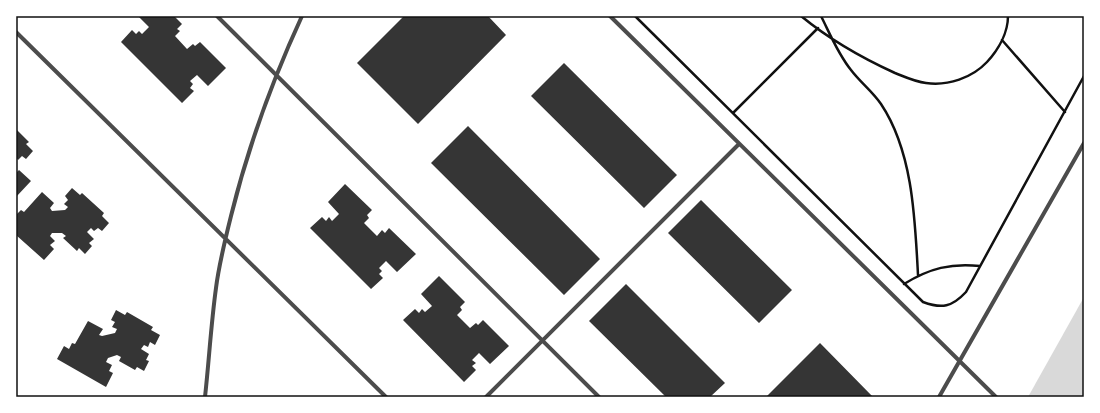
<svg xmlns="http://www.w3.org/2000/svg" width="1100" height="413" viewBox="0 0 1100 413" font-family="'Nunito Sans',sans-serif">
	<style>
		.water { fill: #d9d9d9 }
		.building { fill: #353535 }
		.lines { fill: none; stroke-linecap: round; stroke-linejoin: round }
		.path { stroke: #111; stroke-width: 2.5 }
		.minor { stroke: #4c4c4c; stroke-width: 4 }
		.neatline { fill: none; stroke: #111; stroke-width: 1.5 }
	</style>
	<rect width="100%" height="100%" fill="#fff"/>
	<!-- water -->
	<path class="water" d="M1084 297V397H1028Z"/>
	<!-- building -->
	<path class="building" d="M138 16H174L182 24 177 29 180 31 175 36 187 49 193 44 195 46 200 42 226 68 208 86 197 75 190 81 193 84 190 88 194 91 182 103 121 42 132 30 136 34 139 31 142 34 149 27Z
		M404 16H488L506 35 418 124 357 63Z
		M564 63 677 175 644 208 531 96Z
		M468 126 600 259 564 295 431 163Z
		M16 129 29 142 26 144 33 151 26 159 22 156 18 160 16 157Z
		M19 170 31 181 16 197V173Z
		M345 184 372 210 367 215 369 218 364 223 377 236 382 230 385 233 389 228 416 254 397 272 386 261 379 268 382 271 379 274 383 278 371 289 310 228 322 217 326 221 329 217 332 221 339 214 328 202Z
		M72 188 80 195 82 193 104 213 102 216 109 223 102 231 98 228 94 231 91 228 87 232 94 239 89 243 92 246 85 254 79 248 77 251 63 238 66 236 62 233H52L50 236 55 241 50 245 54 249 44 260 16 235V213L17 214 21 210 24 212 42 192 54 203 50 208 52 211 65 210 68 207 64 204 68 200 65 196Z
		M701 200 792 290 759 323 668 233Z
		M439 276 465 302 460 307 462 310 457 315 470 328 476 323 478 325 483 320 509 346 490 364 479 353 472 360 476 363 472 366 476 370 464 382 403 320 415 309 419 313 422 309 425 312 432 306 421 294Z
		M626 284 725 383 710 397H666L589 321Z
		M116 310 125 315 127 312 153 327 151 330 160 335 155 345 150 342 148 347 144 345 141 349 149 354 146 360 149 361 144 371 137 367 135 370 119 361 121 357 117 355 108 358 106 362 112 365 109 371 113 373 106 387 57 359 64 346 69 349 72 343 75 344 88 321 103 329 99 335 102 336 115 333 117 329 112 327 115 322 111 320Z
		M820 343 873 397H766Z"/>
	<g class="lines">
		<!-- path -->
		<path class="path" d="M635 16 923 302C942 309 952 307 966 292L1084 76
			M801 16C829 39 862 58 895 73 905 77 916 82 926 83 948 86 972 78 987 62 998 50 1008 33 1008 16
			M821 16C830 34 838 54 851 70 860 82 872 91 881 104 913 152 915 219 918 275
			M1002 40 1065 112
			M733 113 818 28
			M904 284C930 268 951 263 980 266"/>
		<!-- minor -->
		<path class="minor" d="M217 16 599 397
			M610 16 996 397
			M16 32 386 397
			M205 397C209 361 211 324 216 288 219 264 225 240 231 216 248 147 272 81 302 16
			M486 397 739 144
			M939 397 1084 143"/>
	</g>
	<!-- border -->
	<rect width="1100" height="413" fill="none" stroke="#ffffff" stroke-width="34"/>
	<rect x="17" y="17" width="1066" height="379" class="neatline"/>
</svg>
